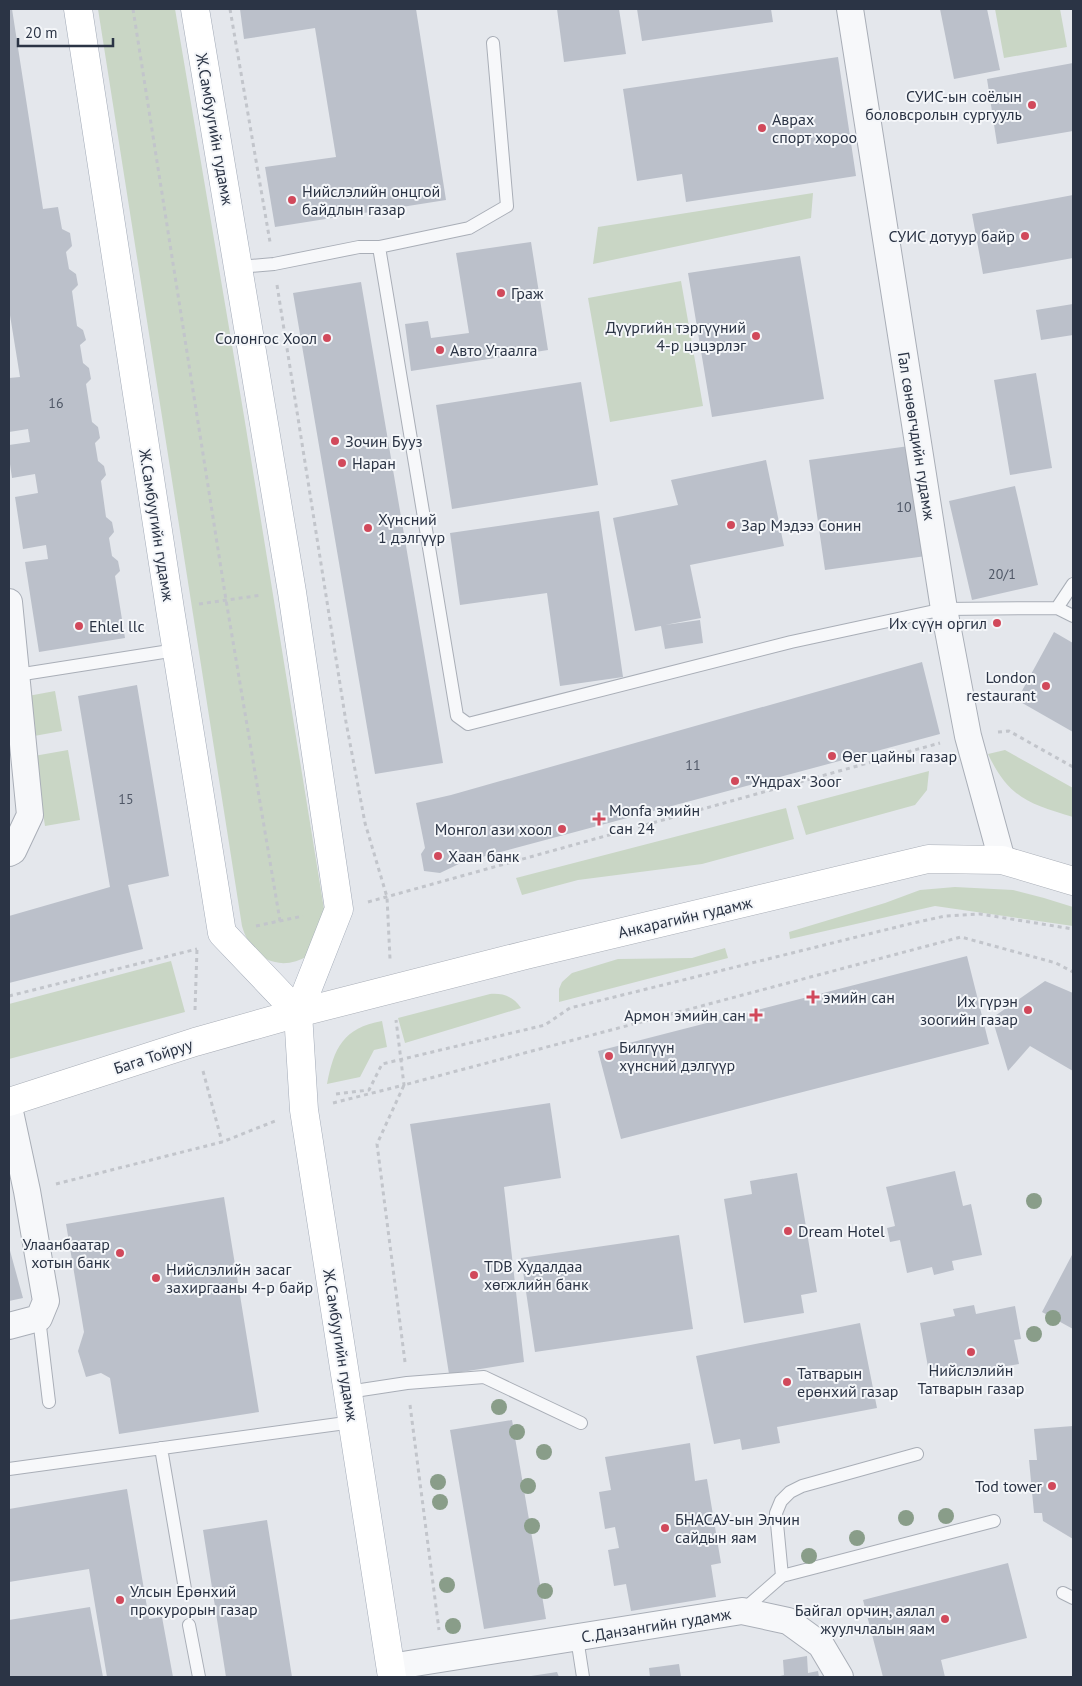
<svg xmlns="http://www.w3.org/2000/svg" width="1082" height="1686" viewBox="0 0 1082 1686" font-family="'PT Sans',sans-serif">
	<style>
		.green { fill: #c9d6c5 }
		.building { fill: #bbc0ca }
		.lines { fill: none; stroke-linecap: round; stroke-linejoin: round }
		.service-casing { stroke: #a9aeb7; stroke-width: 14 }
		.minor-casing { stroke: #a9aeb7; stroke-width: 28 }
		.secondary-casing { stroke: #a9aeb7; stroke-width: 29 }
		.primary-casing { stroke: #a3abb8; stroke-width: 29 }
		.path { stroke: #c2c5cb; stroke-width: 3; stroke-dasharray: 4 4; stroke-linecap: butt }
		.service { stroke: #f7f8fa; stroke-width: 12 }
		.minor { stroke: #f7f8fa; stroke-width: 26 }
		.secondary { stroke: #fff; stroke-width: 28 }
		.primary { stroke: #fff; stroke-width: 28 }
		.tree { fill: #899d89 }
		.poi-dot { fill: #d1495b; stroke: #f4f6f9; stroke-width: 2 }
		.labels { text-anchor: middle; stroke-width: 4; stroke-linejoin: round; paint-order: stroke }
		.number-label { font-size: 14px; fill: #4f5766 }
		.poi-label { font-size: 16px; fill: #2b3445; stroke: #f4f6f9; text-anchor: start }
		.street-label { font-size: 16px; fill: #2b3445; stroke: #f4f6f9 }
	</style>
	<rect width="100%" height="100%" fill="#e4e7ec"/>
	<!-- green -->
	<path class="green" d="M98 9H175L244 416 324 909 309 955C279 974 251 958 242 926Z
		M995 9H1060L1067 47 1004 58Z
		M813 193 811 218 593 264 598 227Z
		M681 281 703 406 610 422 588 298Z
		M55 691 62 731 34 736 28 696Z
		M68 750 80 820 45 826 34 756Z
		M1005 750 1073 788V817C1029 804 1009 798 988 754Z
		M929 771 927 790 915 805 806 835 797 806Z
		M786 808 794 839 702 864 578 880 522 895 516 878Z
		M955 887 1013 890 1044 898 1073 907V926L935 906 790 939 789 932 885 903 920 890Z
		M725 948 728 958 559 1002V989L562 982 572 973 618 959 692 958Z
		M171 961 185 1012 9 1059V1004Z
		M490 994C504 993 514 997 521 1008L405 1043 398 1018Z
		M382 1021 387 1047 374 1050 360 1077 327 1084C334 1048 343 1028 382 1021Z"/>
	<!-- building -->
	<path class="building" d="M9 9H12L43 209 58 207 62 229 70 233 72 246 66 252 69 269 76 274 78 285 72 291 77 326 83 330 86 340 80 345 83 363 89 368 91 379 86 384 92 422 98 427 100 438 95 443 98 461 104 466 106 475 101 481 106 517 112 522 114 532 109 538 112 556 118 561 120 571 115 576 125 638 39 652 25 562 48 559 46 545 23 549 15 497 38 493 35 474 12 478 9 457V445L30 442 28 429 9 432V378L20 377 9 309Z
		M240 9H416L446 200 275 227 265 167 336 157 315 28 244 39Z
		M557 9H619L626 54 564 62Z
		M637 9H771L773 22 642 41Z
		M940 9H987L1000 70 954 79Z
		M838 57 856 176 686 202 682 174 637 181 623 89Z
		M1073 63V131L997 144 987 79Z
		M1073 195V258L983 274 972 214Z
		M531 242 548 350 411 371 405 324 428 321 431 338 469 333 456 253Z
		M800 256 824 399 712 417 688 273Z
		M361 282 443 763 375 774 293 293Z
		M1073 304V335L1041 340 1036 310Z
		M1036 373 1052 468 1010 475 994 380Z
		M581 382 598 485 452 509 436 405Z
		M909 446 926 556 825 570 809 460Z
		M766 460 784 546 690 565 701 618 665 625 700 620 703 643 665 649 661 626 635 631 613 518 678 505 671 480Z
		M1015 486 1038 585 972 600 949 501Z
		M599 511 623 677 560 686 547 593 460 605 450 533Z
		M1054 632 1073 643V732L1017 700Z
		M922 662 940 734 463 862 440 873 424 871 421 854 425 848 416 803 451 795Z
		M137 685 169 876 128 885 143 949 9 983V916L110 887 78 696Z
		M967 956 989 1044 621 1139 598 1051Z
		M1045 981 1073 993V1071L1030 1046 1008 1071 992 1018Z
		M550 1103 561 1178 504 1187 524 1362 449 1374 410 1124Z
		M955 1171 963 1206 971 1204 982 1255 952 1261 954 1270 934 1275 932 1267 907 1273 900 1240 890 1242 887 1228 895 1226 886 1187Z
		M797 1173 817 1292 801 1295 804 1313 744 1323 724 1199 752 1194 750 1181Z
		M224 1197 259 1412 119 1434 110 1378 101 1373 86 1377 78 1351 84 1332 66 1224Z
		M679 1235 693 1329 535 1352 521 1258Z
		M9 1247 23 1298 9 1301Z
		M1073 1253V1329L1042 1312Z
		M974 1305 976 1314 1015 1306 1021 1339 1014 1340 1019 1364 930 1378 920 1323 955 1316 953 1309Z
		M860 1323 877 1408 777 1427 780 1443 742 1450 740 1439 714 1444 696 1356Z
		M512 1420 546 1619 484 1629 450 1430Z
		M1073 1426V1539L1043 1521 1042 1513H1034L1029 1460H1037L1034 1429Z
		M690 1443 695 1481 707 1479 721 1563 711 1565 716 1597 631 1611 626 1584 614 1586 608 1550 619 1548 615 1527 605 1529 599 1492 611 1490 605 1457Z
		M127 1489 149 1619 162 1617 173 1677H107L89 1569 9 1582V1509Z
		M267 1520 292 1677H226L203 1530Z
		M1008 1563 1027 1638 941 1660 945 1677H883L863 1600Z
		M90 1607 103 1677H9V1620Z
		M807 1656 808 1673 818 1671 819 1677H776L784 1675 783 1660Z
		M679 1664 681 1677H650L649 1668Z
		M557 1672 559 1677H531V1676Z"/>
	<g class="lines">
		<!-- service casing -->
		<g class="service-casing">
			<path id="service" d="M379 247 469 228 507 206 493 43
				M239 267 274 264 359 247H379L457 716 468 724 791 642 944 609 1057 608 1073 584
				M1057 608 1073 616
				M17 675 176 650
				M39 1318 49 1402
				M348 1392 407 1383 484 1377 581 1423
				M161 1448 185 1589
				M9 1469 353 1422
				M782 1576 776 1513 781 1501 790 1492 802 1486 917 1454
				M1063 1593 1073 1598
				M742 1611 782 1576 994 1521
				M189 1625 199 1677
				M577 1638 583 1677"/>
		</g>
		<!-- minor casing -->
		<g class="minor-casing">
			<path id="minor" d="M850 9 944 609 968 736 1002 860
				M9 602 30 815 13 851 9 853
				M9 1107 27 1191 46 1301 39 1318 9 1326
				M390 1667 742 1611 788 1621 821 1645 840 1677"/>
		</g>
		<!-- secondary casing -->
		<g class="secondary-casing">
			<path id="secondary" d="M9 1102 195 1042 298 1013 526 955 928 859 1002 860 1073 881"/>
		</g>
		<!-- primary casing -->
		<g class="primary-casing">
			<path id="primary" d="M78 9 170 609 222 933 298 1013
				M195 9 292 592 339 909 298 1013 304 1110 392 1677"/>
		</g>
		<!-- path -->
		<path class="path" d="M133 9 226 600 280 921
			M230 9 270 242
			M277 285 346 722 365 823 387 897 390 959
			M199 604 262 595
			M998 732 1009 731 1073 767
			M368 902 940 743
			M256 926 303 916
			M9 996 197 949
			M195 1010 197 949
			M203 1071 222 1142
			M336 1094 369 1090 382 1064 545 1025 570 1008 909 924 945 916 980 914 1073 929
			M333 1103 404 1085 396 1020
			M56 1184 222 1142 275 1121
			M405 1362 377 1144 404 1085 961 937 1056 963 1073 972
			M410 1405 439 1630"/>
		<!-- service -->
		<use href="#service" class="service"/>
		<!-- minor -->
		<use href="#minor" class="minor"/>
		<!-- secondary -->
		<use href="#secondary" class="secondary"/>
		<!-- primary -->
		<use href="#primary" class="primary"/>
	</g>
	<!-- trees -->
	<g class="tree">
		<circle cx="1034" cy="1201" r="8"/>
		<circle cx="1053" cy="1318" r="8"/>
		<circle cx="1034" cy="1334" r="8"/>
		<circle cx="499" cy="1407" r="8"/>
		<circle cx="517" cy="1432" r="8"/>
		<circle cx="544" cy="1452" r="8"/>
		<circle cx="438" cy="1482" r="8"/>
		<circle cx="528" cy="1486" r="8"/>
		<circle cx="440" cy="1502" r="8"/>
		<circle cx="946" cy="1516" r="8"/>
		<circle cx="906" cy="1518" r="8"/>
		<circle cx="532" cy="1526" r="8"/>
		<circle cx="857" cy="1538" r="8"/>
		<circle cx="809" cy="1556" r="8"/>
		<circle cx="447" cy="1585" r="8"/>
		<circle cx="545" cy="1591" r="8"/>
		<circle cx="453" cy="1626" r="8"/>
	</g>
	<!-- markers -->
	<g class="poi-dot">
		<circle cx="1032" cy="105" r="5"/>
		<circle cx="762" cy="128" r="5"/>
		<circle cx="292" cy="200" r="5"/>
		<circle cx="1025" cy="236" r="5"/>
		<circle cx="501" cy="293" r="5"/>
		<circle cx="756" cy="336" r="5"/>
		<circle cx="327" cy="338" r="5"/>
		<circle cx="440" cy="350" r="5"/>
		<circle cx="335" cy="441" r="5"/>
		<circle cx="342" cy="463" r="5"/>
		<circle cx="731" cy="525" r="5"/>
		<circle cx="368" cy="528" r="5"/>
		<circle cx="997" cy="623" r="5"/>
		<circle cx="79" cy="626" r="5"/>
		<circle cx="1046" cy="686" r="5"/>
		<circle cx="832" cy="756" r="5"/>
		<circle cx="735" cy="781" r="5"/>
		<path d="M596.5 811.5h5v5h5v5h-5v5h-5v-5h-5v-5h5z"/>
		<circle cx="562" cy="829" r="5"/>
		<circle cx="438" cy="856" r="5"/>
		<path d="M810.5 989.5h5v5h5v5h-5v5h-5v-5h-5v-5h5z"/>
		<circle cx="1028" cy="1010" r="5"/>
		<path d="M753.5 1007.5h5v5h5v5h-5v5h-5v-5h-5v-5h5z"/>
		<circle cx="609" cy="1056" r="5"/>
		<circle cx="788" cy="1231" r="5"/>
		<circle cx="120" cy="1253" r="5"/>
		<circle cx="474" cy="1275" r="5"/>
		<circle cx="156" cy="1278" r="5"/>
		<circle cx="971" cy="1352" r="5"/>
		<circle cx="787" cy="1382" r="5"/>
		<circle cx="1052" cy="1486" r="5"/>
		<circle cx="665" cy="1528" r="5"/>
		<circle cx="120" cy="1600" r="5"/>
		<circle cx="945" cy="1619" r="5"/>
	</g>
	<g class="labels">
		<!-- number labels -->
		<g class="number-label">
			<text x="56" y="408">16</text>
			<text x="904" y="512">10</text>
			<text x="1002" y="579">20/1</text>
			<text x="693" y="770">11</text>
			<text x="126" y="804">15</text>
		</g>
		<!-- poi labels -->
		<g class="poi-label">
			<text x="1022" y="102" text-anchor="end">СУИС-ын соёлын<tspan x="1022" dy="18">боловсролын сургууль</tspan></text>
			<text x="772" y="125">Аврах<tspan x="772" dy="18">спорт хороо</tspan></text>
			<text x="302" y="197">Нийслэлийн онцгой<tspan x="302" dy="18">байдлын газар</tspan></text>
			<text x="1015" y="242" text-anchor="end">СУИС дотуур байр</text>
			<text x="511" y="299">Граж</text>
			<text x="746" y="333" text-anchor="end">Дүүргийн тэргүүний<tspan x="746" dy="18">4-р цэцэрлэг</tspan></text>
			<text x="317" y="344" text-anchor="end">Солонгос Хоол</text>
			<text x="450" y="356">Авто Угаалга</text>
			<text x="345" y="447">Зочин Бууз</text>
			<text x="352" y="469">Наран</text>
			<text x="378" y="525">Хүнсний<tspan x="378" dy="18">1 дэлгүүр</tspan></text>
			<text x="741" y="531">Зар Мэдээ Сонин</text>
			<text x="987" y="629" text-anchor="end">Их сүүн оргил</text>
			<text x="89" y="632">Ehlel llc</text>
			<text x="1036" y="683" text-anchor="end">London<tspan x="1036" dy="18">restaurant</tspan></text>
			<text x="842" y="762">Өег цайны газар</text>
			<text x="745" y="787">"Ундрах" Зоог</text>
			<text x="609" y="816">Monfa эмийн<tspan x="609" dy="18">сан 24</tspan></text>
			<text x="552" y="835" text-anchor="end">Монгол ази хоол</text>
			<text x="448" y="862">Хаан банк</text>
			<text x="823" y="1003">эмийн сан</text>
			<text x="1018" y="1007" text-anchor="end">Их гүрэн<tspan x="1018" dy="18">зоогийн газар</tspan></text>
			<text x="746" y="1021" text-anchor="end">Армон эмийн сан</text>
			<text x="619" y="1053">Билгүүн<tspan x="619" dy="18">хүнсний дэлгүүр</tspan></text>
			<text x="798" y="1237">Dream Hotel</text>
			<text x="110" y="1250" text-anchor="end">Улаанбаатар<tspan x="110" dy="18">хотын банк</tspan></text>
			<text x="484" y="1272">TDB Худалдаа<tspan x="484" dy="18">хөгжлийн банк</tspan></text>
			<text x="166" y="1275">Нийслэлийн засаг<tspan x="166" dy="18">захиргааны 4-р байр</tspan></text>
			<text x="971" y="1376" text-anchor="middle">Нийслэлийн<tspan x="971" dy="18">Татварын газар</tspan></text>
			<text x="797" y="1379">Татварын<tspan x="797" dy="18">ерөнхий газар</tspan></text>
			<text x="1042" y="1492" text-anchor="end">Tod tower</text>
			<text x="675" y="1525">БНАСАУ-ын Элчин<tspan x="675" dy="18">сайдын яам</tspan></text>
			<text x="130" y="1597">Улсын Ерөнхий<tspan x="130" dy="18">прокурорын газар</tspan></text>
			<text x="935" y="1616" text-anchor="end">Байгал орчин, аялал<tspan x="935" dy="18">жуулчлалын яам</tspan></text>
		</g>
		<!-- street labels -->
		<g class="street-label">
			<text transform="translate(215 129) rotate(80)" y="6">Ж.Самбуугийн гудамж</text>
			<text transform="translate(917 436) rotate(81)" y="6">Гал сөнөөгчдийн гудамж</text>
			<text transform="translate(157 525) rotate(81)" y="6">Ж.Самбуугийн гудамж</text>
			<text transform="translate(685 917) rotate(-13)" y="6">Анкарагийн гудамж</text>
			<text transform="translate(153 1056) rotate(-18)" y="6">Бага Тойруу</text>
			<text transform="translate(341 1345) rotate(81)" y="6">Ж.Самбуугийн гудамж</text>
			<text transform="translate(656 1625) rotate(-9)" y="6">С.Данзангийн гудамж</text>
		</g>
	</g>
	<!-- border -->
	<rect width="1082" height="1686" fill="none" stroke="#2b3445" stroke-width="20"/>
	<!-- scale -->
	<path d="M18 38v8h95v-8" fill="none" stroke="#2b3445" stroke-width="2.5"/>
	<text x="25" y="38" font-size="15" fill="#2b3445" stroke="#f4f6f9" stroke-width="4" paint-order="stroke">20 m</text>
</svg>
